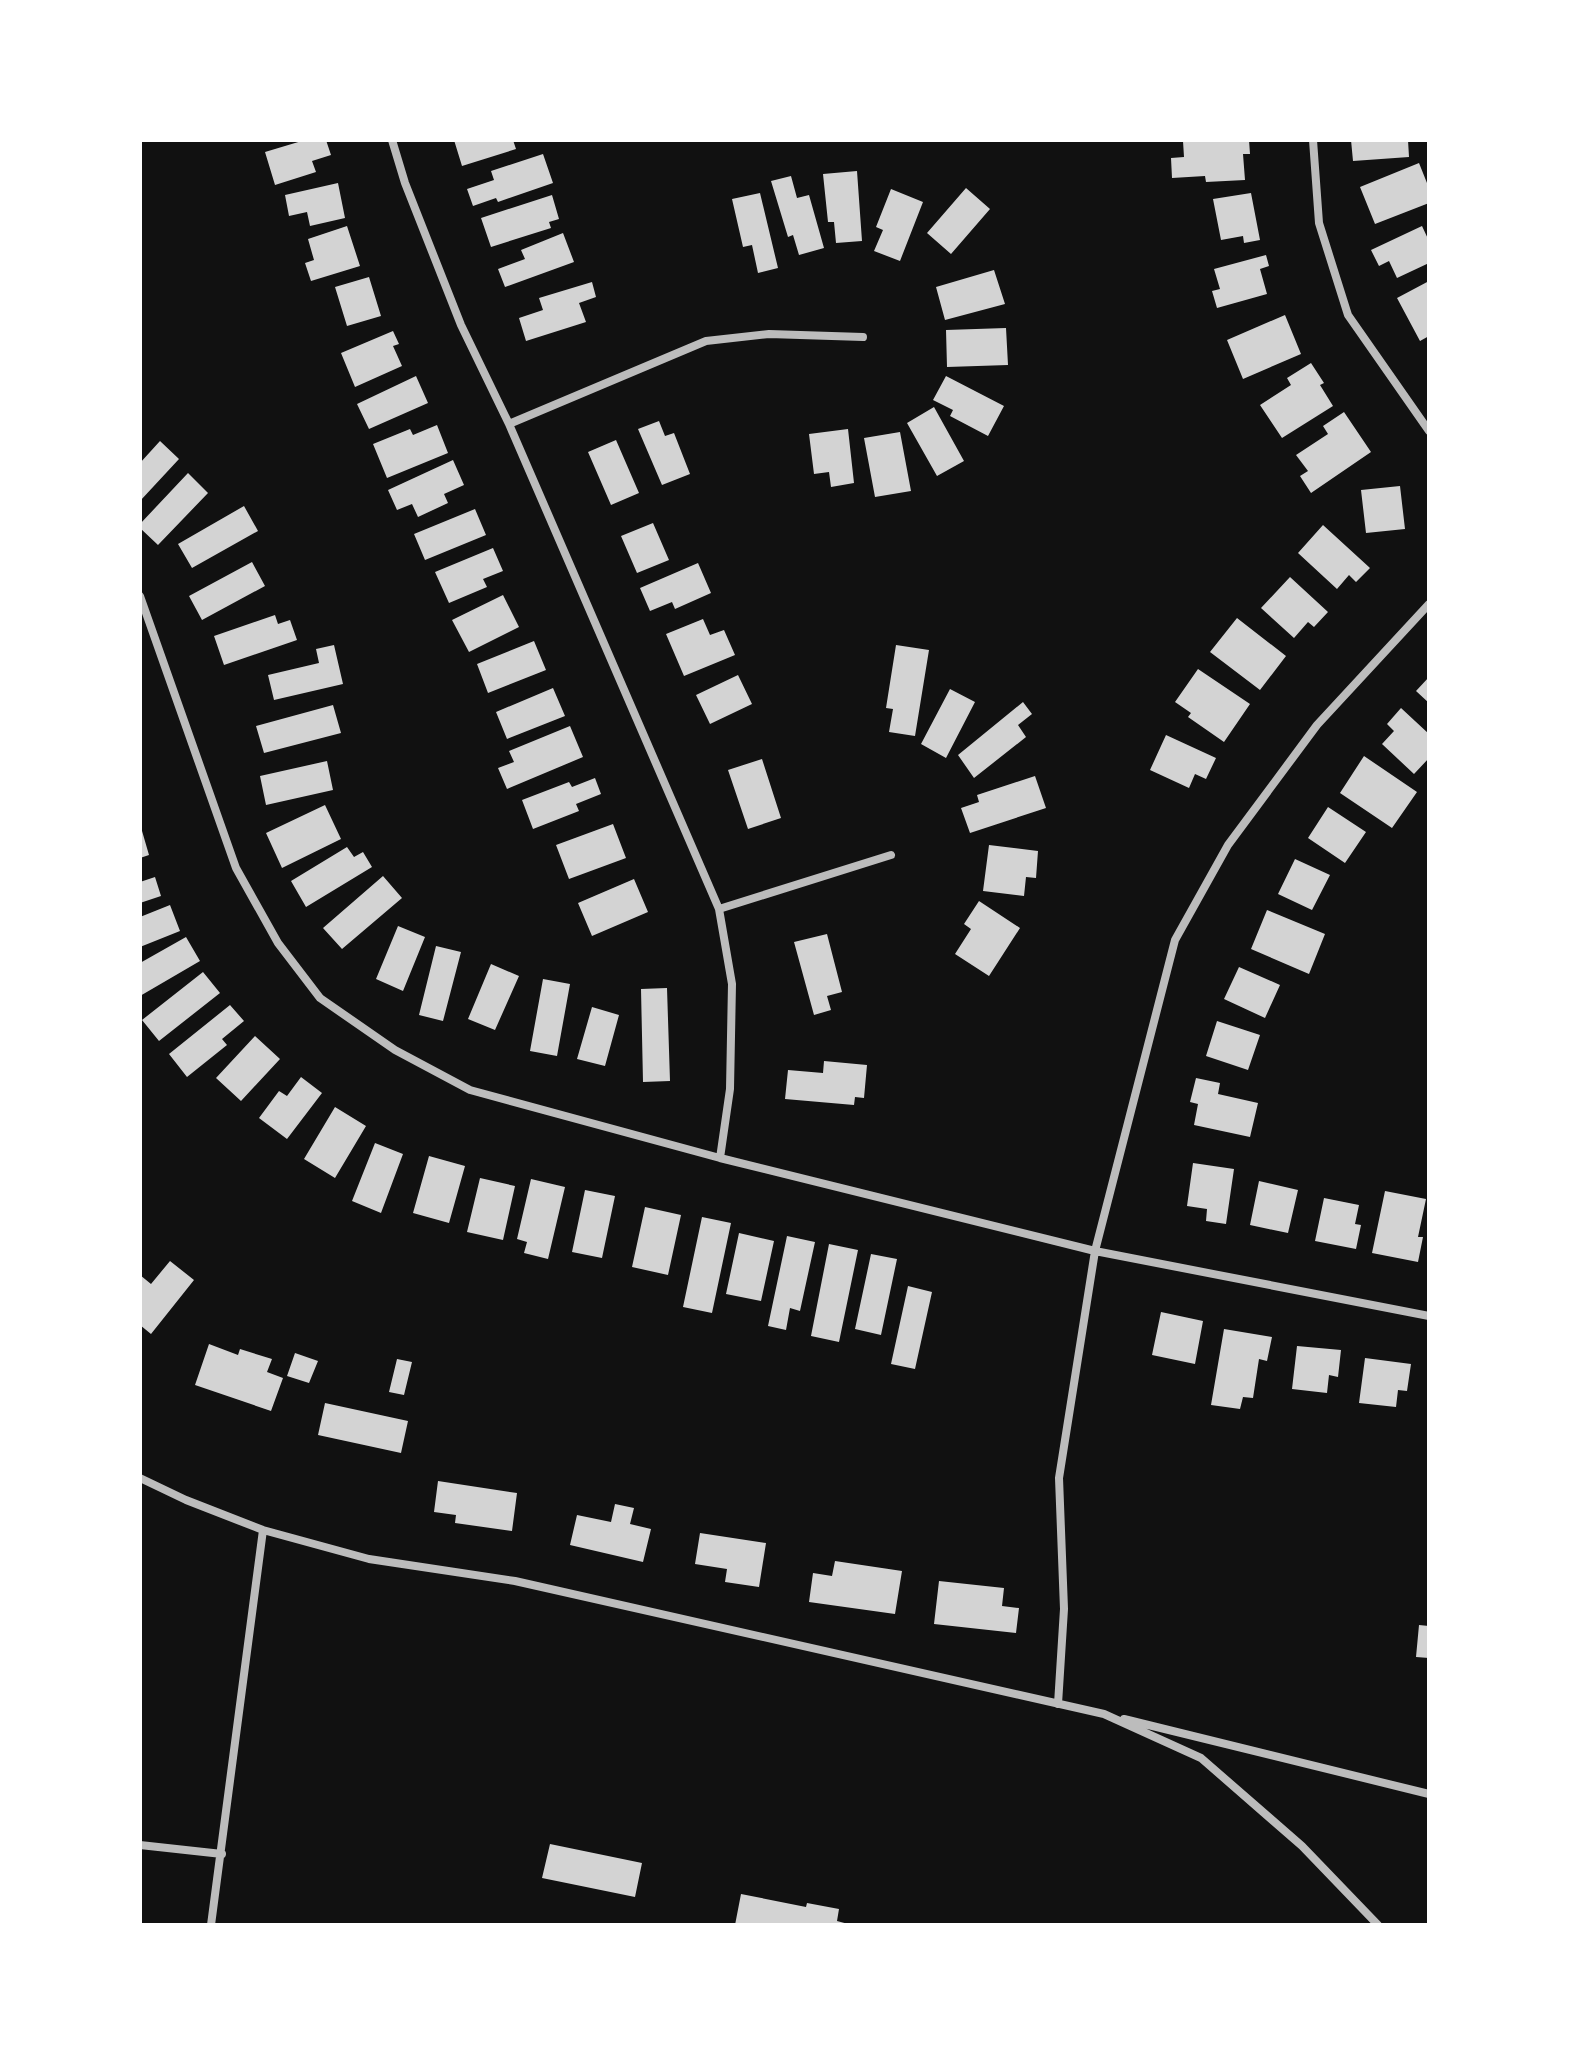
<svg xmlns="http://www.w3.org/2000/svg" width="1569" height="2065" viewBox="0 0 1569 2065" font-family="Inter,sans-serif">
	<style>
		.building { fill: #d3d3d3 }
		.lines { fill: none; stroke-linecap: round; stroke-linejoin: round }
		.minor { stroke: #bcbcbc; stroke-width: 8 }
	</style>
	<rect width="100%" height="100%" fill="#111"/>
	<!-- building -->
	<path class="building" d="M305 140H326L331 155 312 161 316 172 275 185 265 152Z
		M454 140H513L516 149 462 166Z
		M1249 140 1250 154H1243L1245 180 1206 182 1205 176 1172 178 1171 158 1184 157 1183 141Z
		M1351 140H1408L1409 157 1353 161Z
		M543 154 553 183 498 202 496 198 473 206 467 189 494 180 491 171Z
		M1419 163 1429 188V203L1375 224 1360 187Z
		M857 171 862 241 836 243 834 222H828L823 174Z
		M791 176 797 198 809 195 824 248 799 255 793 235 788 237 771 181Z
		M338 183 345 218 310 226 307 212 289 216 285 195Z
		M966 188 990 209 951 254 927 233Z
		M891 189 923 202 900 261 874 251 883 230 876 227Z
		M760 193 778 268 758 273 752 245 743 247 732 199Z
		M1251 193 1260 240 1244 243 1243 236 1221 240 1213 199Z
		M552 195 559 219 549 222 551 228 491 247 481 218Z
		M347 226 360 266 311 281 305 263 314 260 308 239Z
		M1422 226 1429 241V263L1397 278 1389 261 1379 266 1371 250Z
		M563 233 574 262 505 287 498 269 525 259 521 250Z
		M1266 255 1269 266 1260 269 1267 294 1217 308 1212 291 1220 289 1214 269Z
		M994 270 1005 304 945 320 936 287Z
		M369 277 381 316 347 326 335 287Z
		M1429 281V336L1420 341 1397 298Z
		M592 282 596 297 579 303 586 322 526 341 519 318 543 310 539 298Z
		M1285 315 1301 354 1243 379 1227 340Z
		M1006 328 1008 365 947 367 946 330Z
		M393 331 399 344 393 346 402 366 355 387 341 353Z
		M1311 363 1324 383 1320 385 1333 406 1282 438 1260 405 1291 385 1287 378Z
		M416 376 428 403 369 429 357 404Z
		M946 376 1004 406 988 436 950 416 953 410 933 400Z
		M934 407 964 461 937 476 907 423Z
		M1344 412 1371 452 1311 493 1300 476 1308 471 1296 455 1328 434 1323 426Z
		M659 421 665 436 674 433 690 474 662 485 638 429Z
		M437 425 448 453 387 478 373 444 410 429 413 435Z
		M848 429 854 483 831 487 829 472 814 474 809 434Z
		M900 432 911 491 875 497 864 438Z
		M616 440 639 493 611 505 588 452Z
		M160 441 179 459 140 501V463Z
		M453 460 464 485 444 494 448 503 418 517 412 504 397 510 388 490Z
		M188 473 208 493 158 545 140 528V524Z
		M1400 486 1405 529 1366 533 1361 490Z
		M244 506 258 531 192 568 178 544Z
		M475 509 486 535 425 560 414 534Z
		M653 523 669 560 637 573 621 536Z
		M1323 525 1370 568 1356 582 1349 575 1337 589 1298 553Z
		M493 548 503 571 483 579 487 587 449 603 435 572Z
		M252 562 265 586 202 620 189 596Z
		M698 563 711 593 675 609 672 602 650 611 640 588Z
		M1290 577 1328 612 1314 627 1308 622 1294 638 1261 608Z
		M503 595 519 627 469 652 452 620Z
		M275 615 278 624 290 620 297 640 224 665 214 636Z
		M1237 618 1286 656 1260 690 1210 652Z
		M703 619 710 635 724 630 735 655 684 676 666 634Z
		M534 641 546 670 488 693 477 664Z
		M334 645 343 684 274 700 268 675 319 663 316 649Z
		M896 645 929 650 915 736 889 732 893 709 886 708Z
		M1198 669 1250 704 1224 742 1188 717 1191 713 1175 702Z
		M738 675 752 704 710 724 696 695Z
		M1429 677V703L1416 691Z
		M553 688 565 716 507 739 496 712Z
		M950 689 975 702 946 758 921 744Z
		M1023 702 1032 714 1018 725 1026 737 974 778 958 755Z
		M333 705 341 733 264 753 256 726Z
		M1401 708 1429 734V758L1414 774 1382 744 1394 731 1387 724Z
		M570 726 583 757 507 789 498 768 514 762 509 751Z
		M1166 735 1216 758 1206 779 1195 774 1189 788 1150 770Z
		M1364 756 1417 792 1392 828 1340 793Z
		M762 759 781 818 748 829 728 770Z
		M327 761 333 790 266 805 260 776Z
		M1035 776 1046 808 970 833 961 808 979 802 977 795Z
		M595 778 601 794 576 804 579 811 533 829 522 800 569 782 572 787Z
		M325 805 341 839 282 868 266 833Z
		M1328 807 1366 832 1345 863 1308 838Z
		M140 824 149 855 140 858Z
		M613 824 626 858 569 879 556 845Z
		M989 845 1038 851 1036 878 1026 877 1024 896 983 891Z
		M347 847 354 857 363 852 372 867 306 907 291 881Z
		M1295 859 1330 875 1312 910 1278 894Z
		M383 876 402 898 342 949 323 928Z
		M155 877 161 896 140 903V882Z
		M634 879 648 912 592 936 578 903Z
		M979 901 1020 928 989 976 955 954 971 929 964 924Z
		M170 905 180 931 140 947V917Z
		M1267 910 1325 934 1309 974 1251 949Z
		M398 926 425 937 403 991 376 979Z
		M827 934 842 992 827 996 831 1010 814 1015 794 942Z
		M186 937 200 961 140 996V963Z
		M436 946 461 952 443 1021 419 1015Z
		M491 964 519 976 495 1030 468 1019Z
		M1239 967 1280 985 1265 1018 1224 999Z
		M203 972 220 993 159 1041 142 1020Z
		M543 979 570 984 557 1056 530 1051Z
		M667 988 670 1081 643 1082 641 989Z
		M230 1005 244 1021 222 1039 227 1045 187 1077 169 1054Z
		M592 1007 619 1015 605 1066 577 1059Z
		M1217 1021 1260 1035 1248 1070 1206 1056Z
		M255 1036 280 1059 241 1101 216 1078Z
		M824 1061 867 1065 864 1098 855 1097 854 1105 785 1099 788 1070 823 1073Z
		M301 1077 322 1093 287 1139 259 1118 279 1091 287 1096Z
		M1196 1078 1220 1083 1218 1094 1258 1103 1250 1137 1194 1125 1198 1104 1190 1102Z
		M335 1107 366 1126 335 1178 304 1159Z
		M375 1143 403 1154 381 1213 352 1201Z
		M429 1156 465 1166 449 1223 413 1213Z
		M1193 1163 1234 1169 1226 1224 1206 1221 1207 1209 1187 1206Z
		M480 1178 515 1186 503 1240 467 1232Z
		M531 1179 565 1187 548 1259 524 1253 527 1242 517 1239Z
		M1259 1181 1298 1190 1288 1233 1250 1225Z
		M585 1190 615 1196 602 1258 572 1252Z
		M1385 1191 1426 1199 1418 1237H1423L1418 1262 1372 1253Z
		M1324 1198 1359 1205 1355 1224 1361 1225 1356 1249 1315 1241Z
		M645 1207 681 1215 668 1275 632 1267Z
		M702 1217 731 1223 712 1313 683 1307Z
		M739 1233 774 1241 761 1301 726 1294Z
		M787 1236 815 1242 800 1311 790 1308 786 1330 768 1326Z
		M829 1244 858 1250 839 1342 811 1336Z
		M871 1254 897 1259 881 1335 855 1329Z
		M170 1261 194 1280 151 1334 140 1325V1275L151 1284Z
		M908 1286 932 1292 915 1369 891 1364Z
		M1161 1312 1203 1321 1195 1364 1152 1355Z
		M1224 1329 1272 1337 1267 1361 1259 1359 1253 1398 1243 1397 1240 1409 1211 1405Z
		M209 1344 238 1355 240 1349 272 1359 267 1372 283 1378 271 1411 195 1385Z
		M1297 1346 1341 1350 1338 1377 1329 1375 1327 1393 1292 1389Z
		M295 1353 318 1361 309 1383 287 1376Z
		M1365 1358 1411 1364 1407 1391 1398 1390 1396 1407 1359 1403Z
		M397 1359 412 1362 404 1395 389 1392Z
		M325 1403 408 1421 401 1453 318 1435Z
		M438 1481 517 1493 512 1531 455 1523 456 1515 434 1512Z
		M615 1504 634 1508 630 1524 651 1529 643 1562 570 1545 577 1515 611 1522Z
		M700 1533 766 1543 759 1587 725 1582 727 1569 695 1564Z
		M835 1561 902 1571 895 1614 809 1602 813 1573 832 1576Z
		M939 1581 1004 1588 1002 1606 1019 1608 1016 1633 934 1624Z
		M1419 1625 1429 1626V1658L1416 1657Z
		M550 1844 642 1863 635 1897 542 1878Z
		M741 1894 806 1907 807 1903 839 1909 837 1921 852 1925H735Z"/>
	<g class="lines">
		<!-- minor -->
		<path class="minor" d="M392 140 405 183 461 325 509 424 719 909 732 984 730 1089 720 1158
			M1313 140 1319 223 1348 315 1429 431
			M509 424 706 341 769 334 863 337
			M140 596 236 868 278 943 320 998 395 1050 470 1090 720 1158 1095 1251 1429 1316
			M719 909 891 855
			M140 1478 186 1500 263 1530 369 1559 515 1581 1104 1714 1201 1758 1302 1846 1378 1925
			M1058 1704 1064 1609 1059 1478 1095 1251 1175 940 1228 845 1317 725 1429 604
			M1124 1719 1429 1794
			M140 1845 222 1854
			M211 1925 263 1530"/>
	</g>
	<!-- border -->
	<rect width="1569" height="2065" fill="none" stroke="#ffffff" stroke-width="284"/>
</svg>
